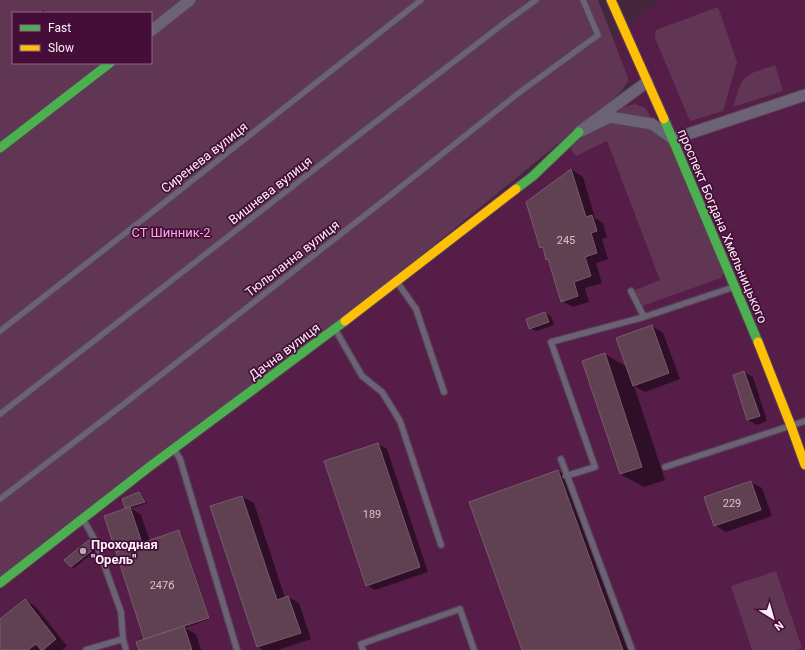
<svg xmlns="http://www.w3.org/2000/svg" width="805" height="650" viewBox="0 0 805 650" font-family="Roboto,sans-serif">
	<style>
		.built { fill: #571d49 }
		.green { fill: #613654; fill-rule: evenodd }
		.shadow { fill: #0007 }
		.building { fill: #5f4151; stroke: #775b6a }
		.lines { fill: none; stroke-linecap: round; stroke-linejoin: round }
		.lane-casing { stroke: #574252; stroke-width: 8 }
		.street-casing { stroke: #574252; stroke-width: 13 }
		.fast-casing { stroke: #574252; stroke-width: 11 }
		.slow-casing { stroke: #574252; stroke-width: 11 }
		.lane { stroke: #6c6275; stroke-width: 5.5 }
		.street { stroke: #6c6275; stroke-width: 11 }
		.fast { stroke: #4caf50; stroke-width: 9 }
		.slow { stroke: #ffc107; stroke-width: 9 }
		.poi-dot { fill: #bca8b6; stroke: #450e38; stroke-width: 1.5 }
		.labels { text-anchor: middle; stroke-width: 3.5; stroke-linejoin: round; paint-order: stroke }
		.number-label { font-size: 11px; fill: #d5c3ce }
		.street-label { font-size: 13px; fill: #fceef7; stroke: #450e38 }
		.park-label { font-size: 13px; fill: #fca8e2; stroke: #450e38 }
		.poi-label { font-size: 13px; font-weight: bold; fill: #fceef7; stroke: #450e38; text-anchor: start }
	</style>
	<rect width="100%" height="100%" fill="#44273d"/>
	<!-- built -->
	<path class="built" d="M660 0H805V650H0V583L634 89 614 39Z"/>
	<!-- green -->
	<path class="green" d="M0 0H598L629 80 620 93 416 260 0 580ZM13 13H151V63H13Z
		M718 7 737 62 723 111 690 121 655 38 656 30Z
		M775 65 783 91 733 107C737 95 739 80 750 74 758 70 767 68 775 65Z
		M635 104 645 108 652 120 623 115 617 109Z
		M610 123 652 129 669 142 725 271 721 278 642 306 635 290 660 280 607 141 576 156 568 145 584 132Z
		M776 571 802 648 797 650H752L731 586Z"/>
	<!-- shadow -->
	<path class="shadow" d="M43 10 47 13H40Z
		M572 170 583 177 595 218 603 223 607 237 602 239 608 259 596 263 602 283 585 288 589 302 573 307 562 301 550 260 547 259 544 249 541 247 528 203Z
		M545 313 551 316 554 325 536 331 530 328Z
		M652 326 663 333 680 379 645 392 634 386 665 480 644 487 620 474 605 354 627 367Z
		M744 372 753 377 767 421 757 425 748 420 734 376Z
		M378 444 387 449 428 572 375 590 367 585Z
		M558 471 567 476 629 650H523Z
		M751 482 762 488 772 516 726 532 715 525Z
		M139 494 142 495 147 503 131 508 141 515 150 541 179 531 181 533 210 619 185 628 196 634 201 650H140L145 640 105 516 128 509 126 508 123 499Z
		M242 497 254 503 285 598 288 597 299 603 311 639 278 650H263L258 647 211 507Z
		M89 541 91 542 97 550 74 568 71 567Z
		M25 600 36 607 67 646 62 650H0V621Z"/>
	<!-- building -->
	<path class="building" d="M571 169 586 217 592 215 597 231 591 233 597 253 585 257 591 276 574 282 578 296 561 302 548 259 546 260 543 247 540 248 526 202Z
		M545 312 549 322 529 329 526 319Z
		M652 325 669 373 633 386 616 338Z
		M605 353 642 467 620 474 582 361Z
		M744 371 760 416 747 420 733 375Z
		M378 443 420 567 366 586 324 461Z
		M558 470 623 650H522L469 502Z
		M751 481 761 510 714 526 704 497Z
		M139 492 145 502 125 508 122 499Z
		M242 496 277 600 288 596 301 633 257 647 210 506Z
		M130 507 142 543 116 552 104 516Z
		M179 530 209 618 144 639 116 552Z
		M89 540 95 548 71 567 64 560Z
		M25 599 56 639 43 650H41L36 644 28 650H0V619Z
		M184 626 192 650H139L136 642Z"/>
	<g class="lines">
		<!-- lane casing -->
		<g class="lane-casing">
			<path id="lane" d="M397 282 416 309 444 392
				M631 291 644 317
				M335 329 362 376 382 392 400 421 441 545
				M0 331 146 217 421 0
				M0 414 356 137 503 24 536 0
				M174 449 180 459 237 650
				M561 459 632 650
				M665 467 805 421
				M566 476 595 467 551 342 644 317 734 287
				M0 499 120 407 392 194 520 92 598 35 583 0
				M83 519 96 542 121 612 123 639 126 650
				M86 650 123 639
				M363 650 361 644 460 609 474 650"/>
		</g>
		<!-- street casing -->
		<g class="street-casing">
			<path id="street" d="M151 31 190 0
				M647 82 579 132 610 117 652 124 673 139 805 95"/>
		</g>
		<!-- fast casing -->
		<g class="fast-casing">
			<path id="fast" d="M664 119 758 342
				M0 148 110 63
				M516 189 533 176 579 132
				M0 583 149 467 345 321"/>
		</g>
		<!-- slow casing -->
		<g class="slow-casing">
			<path id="slow" d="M611 0 664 119
				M345 321 516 189
				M758 342 791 426 805 465"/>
		</g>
		<!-- lane -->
		<use href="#lane" class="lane"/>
		<!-- street -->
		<use href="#street" class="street"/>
		<!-- fast -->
		<use href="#fast" class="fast"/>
		<!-- slow -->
		<use href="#slow" class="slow"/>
	</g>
	<!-- markers -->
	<circle class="poi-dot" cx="83" cy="551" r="4"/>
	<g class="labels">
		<!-- number labels -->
		<g class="number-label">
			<text x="566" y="244">245</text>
			<text x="732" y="507">229</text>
			<text x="372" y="518">189</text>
			<text x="162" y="589">247б</text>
		</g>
		<!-- street labels -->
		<g class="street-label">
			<text transform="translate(204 157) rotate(-38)" y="5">Сиренева вулиця</text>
			<text transform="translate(270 190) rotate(-38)" y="5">Вишнева вулиця</text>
			<text transform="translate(723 226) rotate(67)" y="5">проспект Богдана Хмельницького</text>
			<text transform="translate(292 258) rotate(-38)" y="5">Тюльпанна вулиця</text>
			<text transform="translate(284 351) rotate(-37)" y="5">Дачна вулиця</text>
		</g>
		<!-- park labels -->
		<g class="park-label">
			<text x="171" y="237">СТ Шинник-2</text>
		</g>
		<!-- poi labels -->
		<g class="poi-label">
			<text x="91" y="549">Проходная<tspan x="91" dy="15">"Орель"</tspan></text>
		</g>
	</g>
	<!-- legend -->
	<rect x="12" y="12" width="140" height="52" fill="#450e38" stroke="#8e6884"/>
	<rect x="20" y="25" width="20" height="6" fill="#4caf50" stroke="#8e6884"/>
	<text x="48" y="32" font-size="12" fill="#fceef7">Fast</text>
	<rect x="20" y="45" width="20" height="6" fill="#ffc107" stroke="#8e6884"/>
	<text x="48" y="52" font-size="12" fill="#fceef7">Slow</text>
	<!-- north arrow -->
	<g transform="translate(773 618) rotate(143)" stroke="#450e38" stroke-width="3" paint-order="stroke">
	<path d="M0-3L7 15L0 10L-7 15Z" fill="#fceef7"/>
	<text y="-6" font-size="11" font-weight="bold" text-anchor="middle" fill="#fceef7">N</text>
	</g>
</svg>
